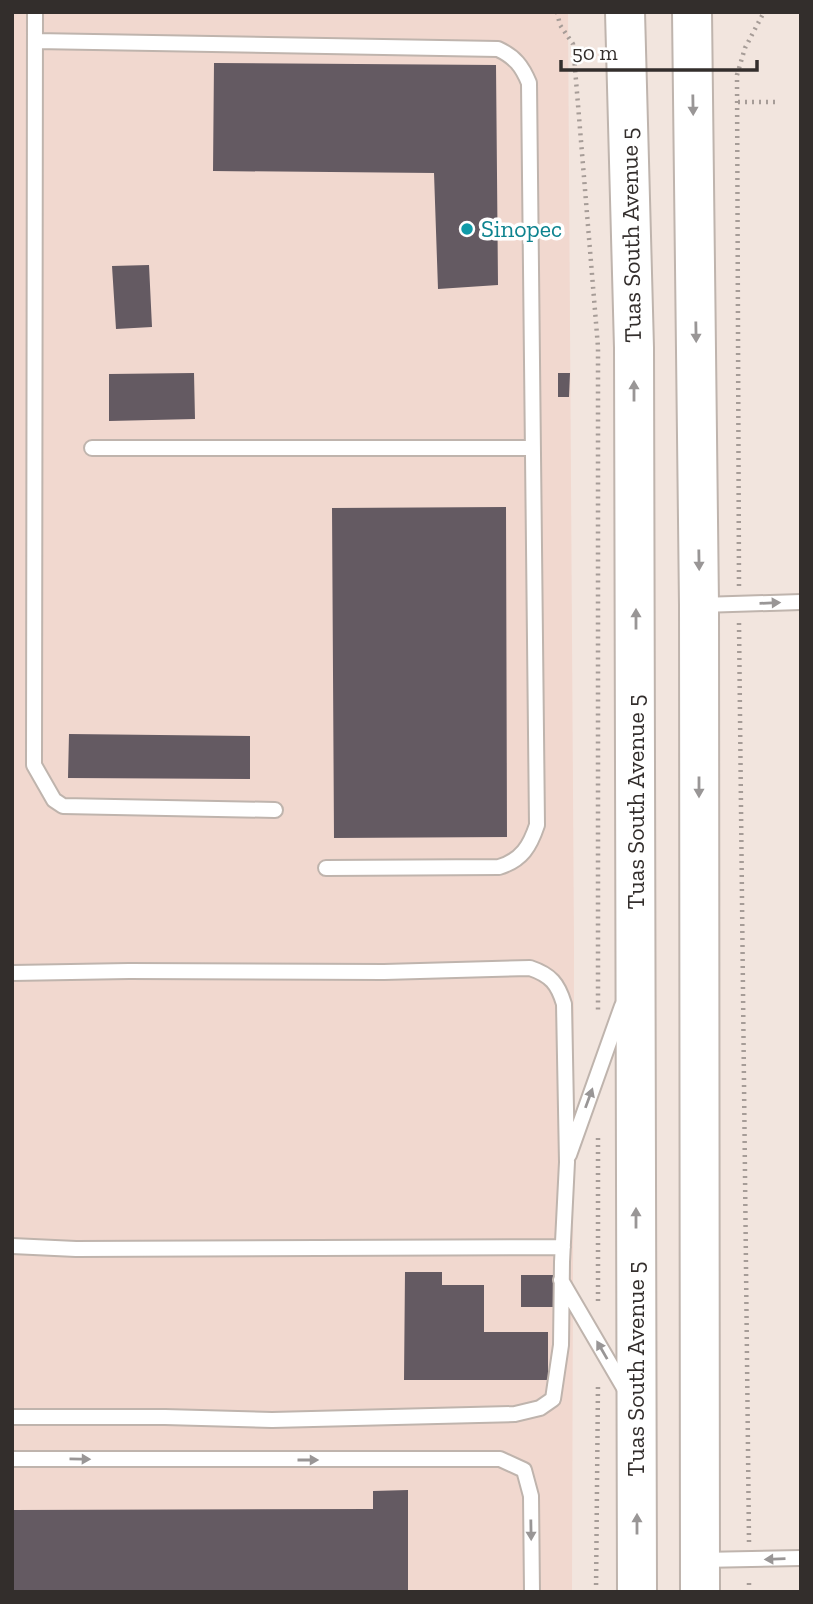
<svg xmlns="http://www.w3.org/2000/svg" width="813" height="1604" viewBox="0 0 813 1604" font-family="'Zilla Slab',serif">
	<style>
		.industrial { fill: #f1d8cf }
		.building { fill: #645a62 }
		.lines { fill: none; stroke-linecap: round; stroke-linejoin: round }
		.lane-casing { stroke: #bfb4ad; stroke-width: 18 }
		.secondary-casing { stroke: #bfb4ad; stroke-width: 42 }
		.path { stroke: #a69c97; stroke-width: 4.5; stroke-dasharray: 2 5; stroke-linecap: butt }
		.lane { stroke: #fff; stroke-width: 14 }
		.secondary { stroke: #fff; stroke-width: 38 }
		.oneway { fill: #999696 }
		.culture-dot { fill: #0f9aa8; stroke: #fff; stroke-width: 2.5 }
		.labels { text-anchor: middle; stroke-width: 7; stroke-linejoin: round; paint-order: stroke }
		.culture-label { font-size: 24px; fill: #0d838f; stroke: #fff; text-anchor: start }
		.street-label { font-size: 24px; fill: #332e2c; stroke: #fff }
	</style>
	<rect width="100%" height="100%" fill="#f2e5de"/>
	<!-- industrial -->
	<path class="industrial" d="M12 12H568L574 950 572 1592H12Z"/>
	<!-- building -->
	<path class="building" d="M214 63 496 65 498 285 438 289 434 173 213 171Z
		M149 265 152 327 116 329 112 266Z
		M194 373 195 419 109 421V374Z
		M558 373H570L569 397H558Z
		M506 507 507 837 334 838 332 508Z
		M69 734 250 736V779L68 778Z
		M405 1272H442V1285H484V1332H548V1380H404Z
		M521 1275H554V1307H521Z
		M408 1490V1592H12V1510L373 1509V1491Z"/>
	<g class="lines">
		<!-- lane casing -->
		<g class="lane-casing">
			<path id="lane" d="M35 12 34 765 54 800 63 806 275 810
				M35 41 498 49C515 57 522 66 529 83L537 825C530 846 522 860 499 867L326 868
				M92 448H533
				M701 605 801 602
				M12 973 129 971 384 972 530 968C551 975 558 984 564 1004L567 1162 562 1262 561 1345 553 1399 540 1408 515 1414 272 1420 165 1417H12
				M569 1155 622 1006
				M12 1246 76 1249 563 1247
				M561 1280 627 1393
				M12 1459H500L524 1470 531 1496 532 1592
				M701 1560 801 1558"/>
		</g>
		<!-- secondary casing -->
		<g class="secondary-casing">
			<path id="secondary" d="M625 12 634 348 637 1592
				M692 12 699 605 700 1592"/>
		</g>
		<!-- path -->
		<path class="path" d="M557 12 560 25 573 44 598 347V1010
			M738 102H778
			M739 586 737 75 745 48 764 12
			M739 623 749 1542
			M598 1138V1304
			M596 1592 598 1383
			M749 1592V1579"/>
		<!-- lane -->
		<use href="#lane" class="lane"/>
		<!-- secondary -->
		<use href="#secondary" class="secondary"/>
	</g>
	<!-- one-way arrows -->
	<defs><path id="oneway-solid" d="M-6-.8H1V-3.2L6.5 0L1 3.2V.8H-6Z" transform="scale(1.75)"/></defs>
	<g class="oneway">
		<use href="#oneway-solid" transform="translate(693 105) rotate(89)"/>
		<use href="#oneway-solid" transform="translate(696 332) rotate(89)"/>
		<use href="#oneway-solid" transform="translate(634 391) rotate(-90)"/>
		<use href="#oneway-solid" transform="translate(699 560) rotate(89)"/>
		<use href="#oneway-solid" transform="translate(770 603) rotate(-2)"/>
		<use href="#oneway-solid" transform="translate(636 619) rotate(-90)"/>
		<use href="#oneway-solid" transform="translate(699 787) rotate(90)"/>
		<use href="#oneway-solid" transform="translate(589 1098) rotate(-70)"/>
		<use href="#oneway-solid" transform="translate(636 1218) rotate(-90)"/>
		<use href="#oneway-solid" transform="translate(602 1350) rotate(-120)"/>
		<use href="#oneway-solid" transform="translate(80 1459) rotate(1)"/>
		<use href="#oneway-solid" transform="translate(308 1460)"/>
		<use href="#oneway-solid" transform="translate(637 1524) rotate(-90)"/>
		<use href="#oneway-solid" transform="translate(531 1530) rotate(89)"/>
		<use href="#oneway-solid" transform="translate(775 1559) rotate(178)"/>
	</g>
	<!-- markers -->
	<circle class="culture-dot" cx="467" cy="229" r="7"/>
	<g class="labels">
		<!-- culture labels -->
		<g class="culture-label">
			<text x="481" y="237">Sinopec</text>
		</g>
		<!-- street labels -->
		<g class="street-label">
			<text transform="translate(631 235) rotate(-91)" y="8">Tuas South Avenue 5</text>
			<text transform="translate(636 802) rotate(-90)" y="8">Tuas South Avenue 5</text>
			<text transform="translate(636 1369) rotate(-90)" y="8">Tuas South Avenue 5</text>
		</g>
	</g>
	<!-- border -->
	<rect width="813" height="1604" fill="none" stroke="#332e2c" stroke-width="28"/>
	<!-- scale -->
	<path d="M561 60v10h196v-10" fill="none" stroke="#332e2c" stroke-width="3.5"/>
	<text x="572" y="60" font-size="21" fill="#332e2c" stroke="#ffffff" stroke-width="5" paint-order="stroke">50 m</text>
</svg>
